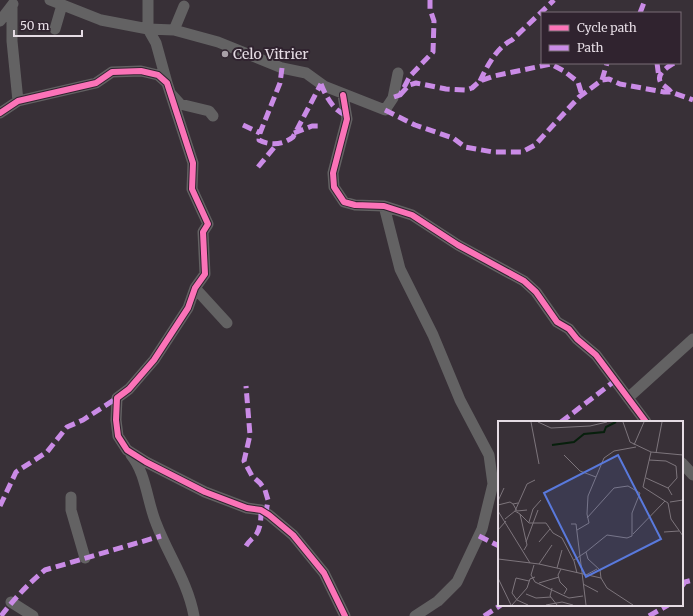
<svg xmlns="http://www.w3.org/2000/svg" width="693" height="616" viewBox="0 0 693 616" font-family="Merriweather,serif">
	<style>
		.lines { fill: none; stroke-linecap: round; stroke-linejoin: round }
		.minor { stroke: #636263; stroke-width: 11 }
		.quiet { stroke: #ca8be6; stroke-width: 5; stroke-dasharray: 10 5; stroke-linecap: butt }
		.cycleway-casing { stroke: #30232f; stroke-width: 8 }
		.cycleway { stroke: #fb73b8; stroke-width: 6 }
		.poi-dot { fill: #a8a0a7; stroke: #30232f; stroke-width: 1.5 }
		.labels { text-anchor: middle; stroke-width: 4; stroke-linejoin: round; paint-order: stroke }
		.poi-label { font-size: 14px; fill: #e5dce4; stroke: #30232f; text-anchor: start }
		.inset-river { fill: none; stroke: #071f0c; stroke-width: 2 }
		.inset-road { fill: none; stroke: #7d757c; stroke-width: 1 }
		.view { fill: #5979dc; fill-opacity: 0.15; stroke: #5979dc; stroke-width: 2 }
		.inset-edge { fill: none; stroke: #e5dce4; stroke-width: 2 }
	</style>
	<rect width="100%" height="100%" fill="#383037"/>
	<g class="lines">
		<!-- minor -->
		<path class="minor" d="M50 0 101 20 148 29 174 30 218 42 282 68 306 73 324 86 385 110 393 98 398 73
			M148 0V29L156 43 167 83
			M12 6V41L18 101
			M0 21 13 4
			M55 29 62 5
			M174 30 184 6
			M171 94 180 104 209 111 213 116
			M343 95 347 119 333 173 334 187 344 202 355 205 384 206 412 215 458 245 524 281 536 292 557 322 569 329 577 339 596 355 646 422
			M0 113 18 101 96 83 112 72 141 71 158 75 167 83 193 163 192 189 208 224 203 232 205 274 195 288 188 308 154 360 129 389 117 398 116 420 118 436 127 450 146 462 205 492 247 508 261 510 269 515 293 535 324 573 345 616
			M384 206 400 269 433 335 460 400 489 455 493 484 482 529 457 582 438 601 415 616
			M195 288 227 323
			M628 398 693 339
			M131 455C146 473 147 501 156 523 168 555 188 582 194 616
			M682 463 693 475
			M71 497V510L85 558
			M11 602 33 616"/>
		<!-- quiet -->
		<path class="quiet" d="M640 13 645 0
			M657 63 659 78
			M282 68 280 83 260 133 259 140C270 146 283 145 293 137L321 84
			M602 80 607 63
			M480 81C487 66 497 47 512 40L554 0
			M321 84C326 97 334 111 346 115
			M671 92C668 88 664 86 661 83 655 74 668 67 674 63
			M400 95 409 85 416 83 446 89 466 90 472 88 480 81 494 76 551 64 564 71 578 82 582 95
			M394 97 400 95 410 76 433 52 434 21 430 9V0
			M385 110 415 125 453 138 465 147 493 152H522L535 145 579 97 602 80 609 79 620 84 664 92H671L693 100
			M243 125 260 133
			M294 133 312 126H318
			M258 167 277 144
			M561 422 616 380
			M0 506 16 472 47 452 67 427 83 420 117 398
			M479 536 499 546
			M246 546C249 541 251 540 255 536 261 529 261 518 261 510L266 513 268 500 265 490 260 483 252 476 244 461 250 435 246 386
			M682 586 685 582 693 580
			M1 616C14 599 29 583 45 570L161 536
			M484 616 501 605
			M649 616 668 605"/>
		<!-- cycleway casing -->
		<g class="cycleway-casing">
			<path id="cycleway" d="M343 95 347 119 333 173 334 187 344 202 355 205 384 206 412 215 458 245 524 281 536 292 557 322 569 329 577 339 596 355 646 422
				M0 113 18 101 96 83 112 72 141 71 158 75 167 83 193 163 192 189 208 224 203 232 205 274 195 288 188 308 154 360 129 389 117 398 116 420 118 436 127 450 146 462 205 492 247 508 261 510 269 515 293 535 324 573 345 616"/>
		</g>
		<!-- cycleway -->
		<use href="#cycleway" class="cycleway"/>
	</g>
	<!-- markers -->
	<circle class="poi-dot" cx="225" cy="54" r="4"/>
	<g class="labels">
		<!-- poi labels -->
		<g class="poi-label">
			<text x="233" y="59">Celo Vitrier</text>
		</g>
	</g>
	<!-- overview -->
	<g transform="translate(498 421)">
		<rect width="185" height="185" fill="#383037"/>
		<path class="inset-river" d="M54 24 76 21 86 13 106 11 108 6 118 1"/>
		<path class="inset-road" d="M33 1 41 43M40 1 53 7 92 5 109 1M125 1 132 21 153 31 145 66 170 82 173 98 185 115M136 24 146 1M153 31 185 34M158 32 164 1M66 34 82 50 98 56M151 39 168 40 178 45 179 57 170 67M148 57 170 67 174 74M0 80 6 67M172 81 185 79M20 82 15 83 19 90 29 89M0 84 12 81 15 83M0 90 32 142M17 90 29 63 37 59M22 93 31 102H48L55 112 64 117 76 140 79 152M89 97 116 67 130 65 142 72 134 92V115L129 117 109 114 88 131 90 138 102 149 103 157M7 98 17 90 22 93 29 124 26 129M31 101 35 88 43 79M73 103H78L88 184M0 109 8 100M79 109 91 102 89 93 90 75 106 37 116 30 138 26M166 111 181 110M135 113 167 80M28 121 40 89M41 121 52 108M0 138 41 143 103 157 109 167 135 184M76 139 88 131M41 143 54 124M36 144 33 154 37 161 71 177 85 175M59 147 64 129M63 148 60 154 62 161 69 168 66 173M88 154 99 148M0 157 13 184M41 162 61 156M85 163 100 171M54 167 52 175 59 184M28 173 38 177 53 176M14 184 29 167 32 158 37 156M30 184 19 179 14 172 18 157 31 160M48 184 64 181 75 184"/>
		<path class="view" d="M120 34 163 118 88 156 46 72Z"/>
		<rect width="185" height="185" class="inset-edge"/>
	</g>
	<!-- legend -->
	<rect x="541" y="12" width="140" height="52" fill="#30232f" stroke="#786d77"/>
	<rect x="549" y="25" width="20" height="6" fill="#fb73b8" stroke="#786d77"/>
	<text x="577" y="32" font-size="12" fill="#e5dce4">Cycle path</text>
	<rect x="549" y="45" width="20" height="6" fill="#ca8be6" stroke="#786d77"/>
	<text x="577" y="52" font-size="12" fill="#e5dce4">Path</text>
	<!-- scale -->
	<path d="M14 30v6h68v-6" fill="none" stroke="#e5dce4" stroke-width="2"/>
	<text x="20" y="30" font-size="12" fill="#e5dce4" stroke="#30232f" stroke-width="3" paint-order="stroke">50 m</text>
</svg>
